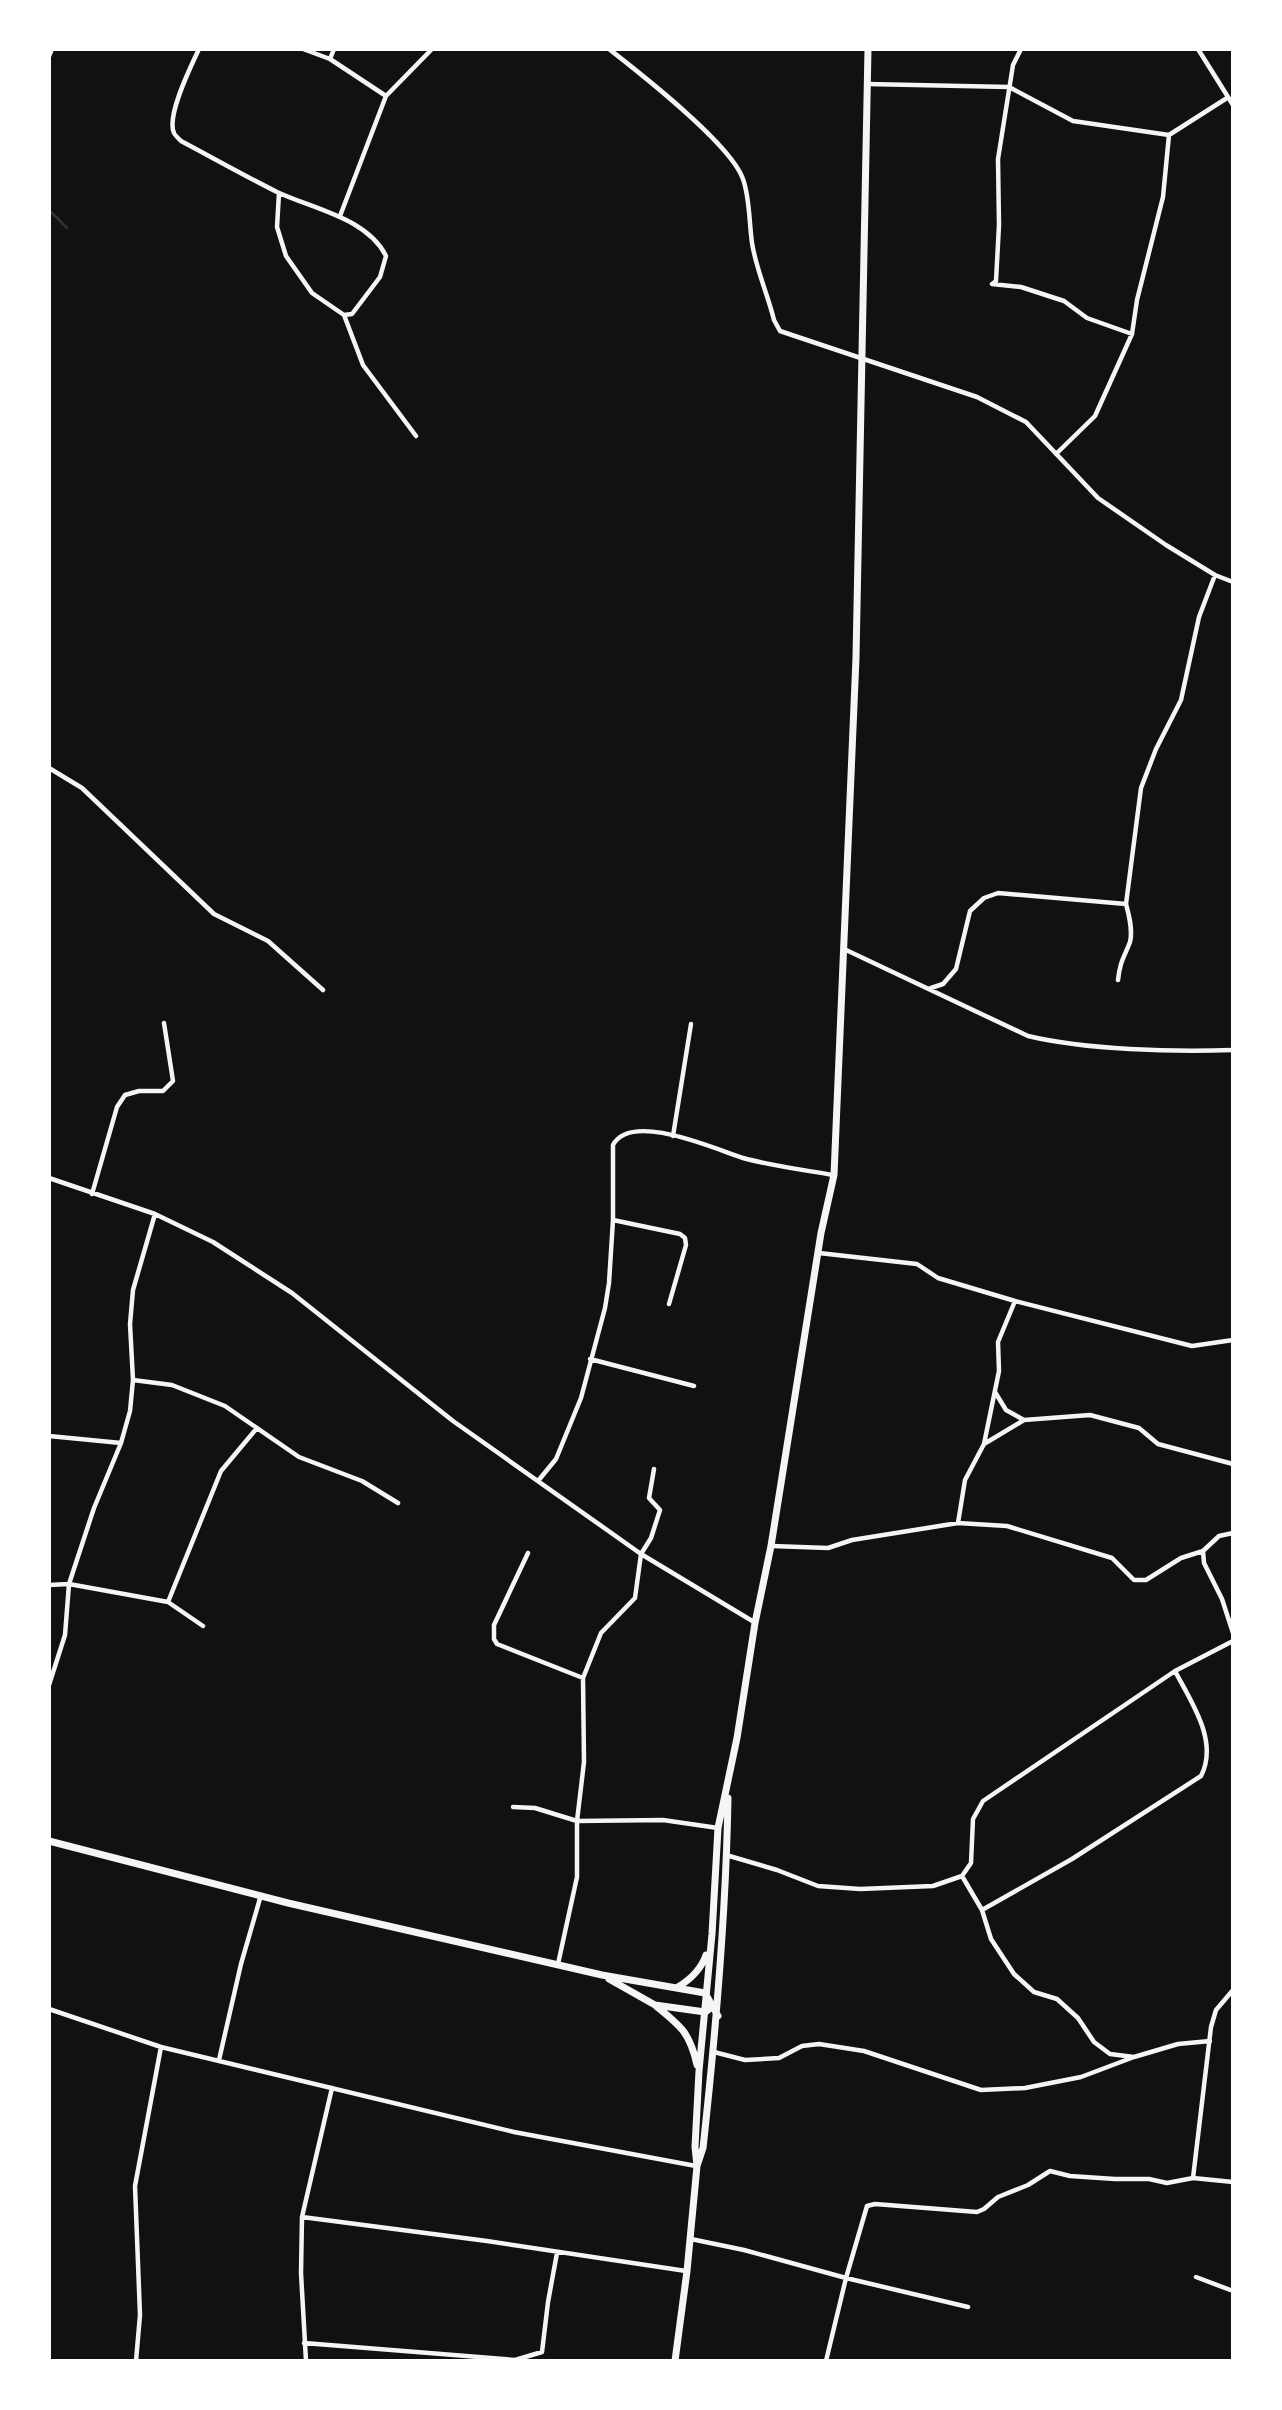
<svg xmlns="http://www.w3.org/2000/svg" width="1282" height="2410" viewBox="0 0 1282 2410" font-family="'Playfair Display',serif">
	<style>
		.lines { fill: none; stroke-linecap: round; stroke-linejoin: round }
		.stream { stroke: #333; stroke-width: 2.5 }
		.minor { stroke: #f5f5f5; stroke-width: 4.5 }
		.primary { stroke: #f5f5f5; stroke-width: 7 }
	</style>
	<rect width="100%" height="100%" fill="#111"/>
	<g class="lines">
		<!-- stream -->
		<path class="stream" d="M49 210 67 228"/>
		<!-- minor -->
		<path class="minor" d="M199 49C191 66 166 116 174 133 174 134 181 141 181 141 213 158 245 176 277 192 313 209 367 218 386 256L380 277 352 314 344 315
			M303 49 330 59 386 96 340 216
			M609 49C641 74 731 144 743 179 750 199 749 222 752 243 756 269 768 295 774 320L780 331 977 397 1026 422 1098 498 1166 545 1215 575 1233 582
			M1021 49 1013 65 998 159 999 225 996 281 992 284 1021 287 1064 301 1087 318 1132 334
			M1198 49 1233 105
			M49 56 52 49
			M330 59 334 49
			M867 84 1009 87 1073 121 1169 135 1227 98
			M386 96 432 49
			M279 193 277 227 286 256 312 293 344 315 363 365 416 436
			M1056 454 1095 416 1132 334 1137 300 1163 197 1169 135
			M49 768 82 788 214 914 268 941 323 990
			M844 949 1028 1036C1087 1050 1172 1052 1233 1050
			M1118 980C1120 961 1124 958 1130 942 1133 930 1129 915 1126 904L1141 788 1156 749 1181 700 1199 617 1215 575
			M931 988 943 984 956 969 970 911 984 898 998 893 1126 904
			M673 1136 691 1024
			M49 1178 155 1214 213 1242 292 1293 453 1421 641 1554 754 1622
			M92 1194 117 1107 125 1095 139 1091H163L173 1081 164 1023
			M613 1220 680 1234 685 1238 686 1245 669 1304
			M819 1253 917 1264 938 1278 1015 1301 1192 1346 1233 1340
			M590 1359 694 1386
			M133 1380 172 1385 225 1406 299 1457 362 1481 398 1503
			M995 1392 1006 1410 1024 1420
			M49 1436 121 1443
			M984 1444 1024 1420 1090 1415 1139 1428 1158 1444 1233 1464
			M538 1481 556 1459 581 1398 605 1308 609 1283 613 1220V1145C631 1111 715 1149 743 1158 772 1166 804 1170 833 1175
			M958 1523 965 1480 984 1444 999 1371 998 1342 1015 1301
			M772 1546 828 1548 852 1540 958 1523 1007 1526 1112 1558 1134 1580H1146L1181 1558 1203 1551 1219 1536 1233 1533
			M1203 1551 1204 1563 1222 1599 1233 1633
			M528 1553 494 1625V1639L497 1644 583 1678
			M49 1585 69 1584 168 1602 203 1626
			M168 1602 221 1471 257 1428
			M49 1685 65 1635 69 1584 94 1508 121 1443 130 1411 133 1380 130 1324 133 1290 155 1214
			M513 1807 535 1808 577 1821 663 1820 718 1828
			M726 1855 777 1870 818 1886 860 1889 933 1886 962 1876 971 1863 973 1819 983 1801 1175 1671 1233 1641
			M962 1876 982 1910 991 1939 1014 1974 1034 1992 1057 1999 1078 2018 1094 2042 1110 2054 1134 2057 1178 2044 1210 2041
			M982 1910 1072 1859 1201 1776C1219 1741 1191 1702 1175 1671
			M558 1964 577 1877V1821L584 1762 583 1678 601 1633 635 1598 641 1554 651 1538 660 1510 649 1498 654 1469
			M49 2009 161 2047 514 2132 696 2166
			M714 2052 745 2060 779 2058 802 2046 819 2044 864 2051 981 2090 1025 2088 1081 2077 1134 2057
			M219 2060 241 1964 261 1895
			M1193 2178 1211 2027 1216 2010 1233 1990
			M302 2217 487 2241 686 2271
			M691 2239 744 2250 846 2278 968 2307
			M1196 2277 1233 2291
			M304 2343 515 2360 542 2352 548 2302 557 2253
			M136 2361 140 2315 135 2186 161 2047
			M306 2361 301 2273 302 2217 332 2088
			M826 2361 846 2278 867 2206 875 2204 977 2212 984 2209 998 2197 1028 2185 1050 2171 1070 2176 1115 2179H1149L1167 2183 1193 2178 1233 2182"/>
		<!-- primary -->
		<path class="primary" d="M49 1841 288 1903 602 1975 705 1993 718 2016
			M609 1979 655 2005 705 2012 708 2010
			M678 1987C691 1979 701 1970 706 1955
			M656 2006C681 2026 690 2033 697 2065
			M697 2166 695 2147 699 2071 712 1934 718 1828 737 1738 755 1623 771 1546 821 1233 834 1175 856 658 868 49
			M675 2361 687 2271 697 2166 703 2148C716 2030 726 1917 728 1798"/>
	</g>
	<!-- border -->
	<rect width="1282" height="2410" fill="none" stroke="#ffffff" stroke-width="102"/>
</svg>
